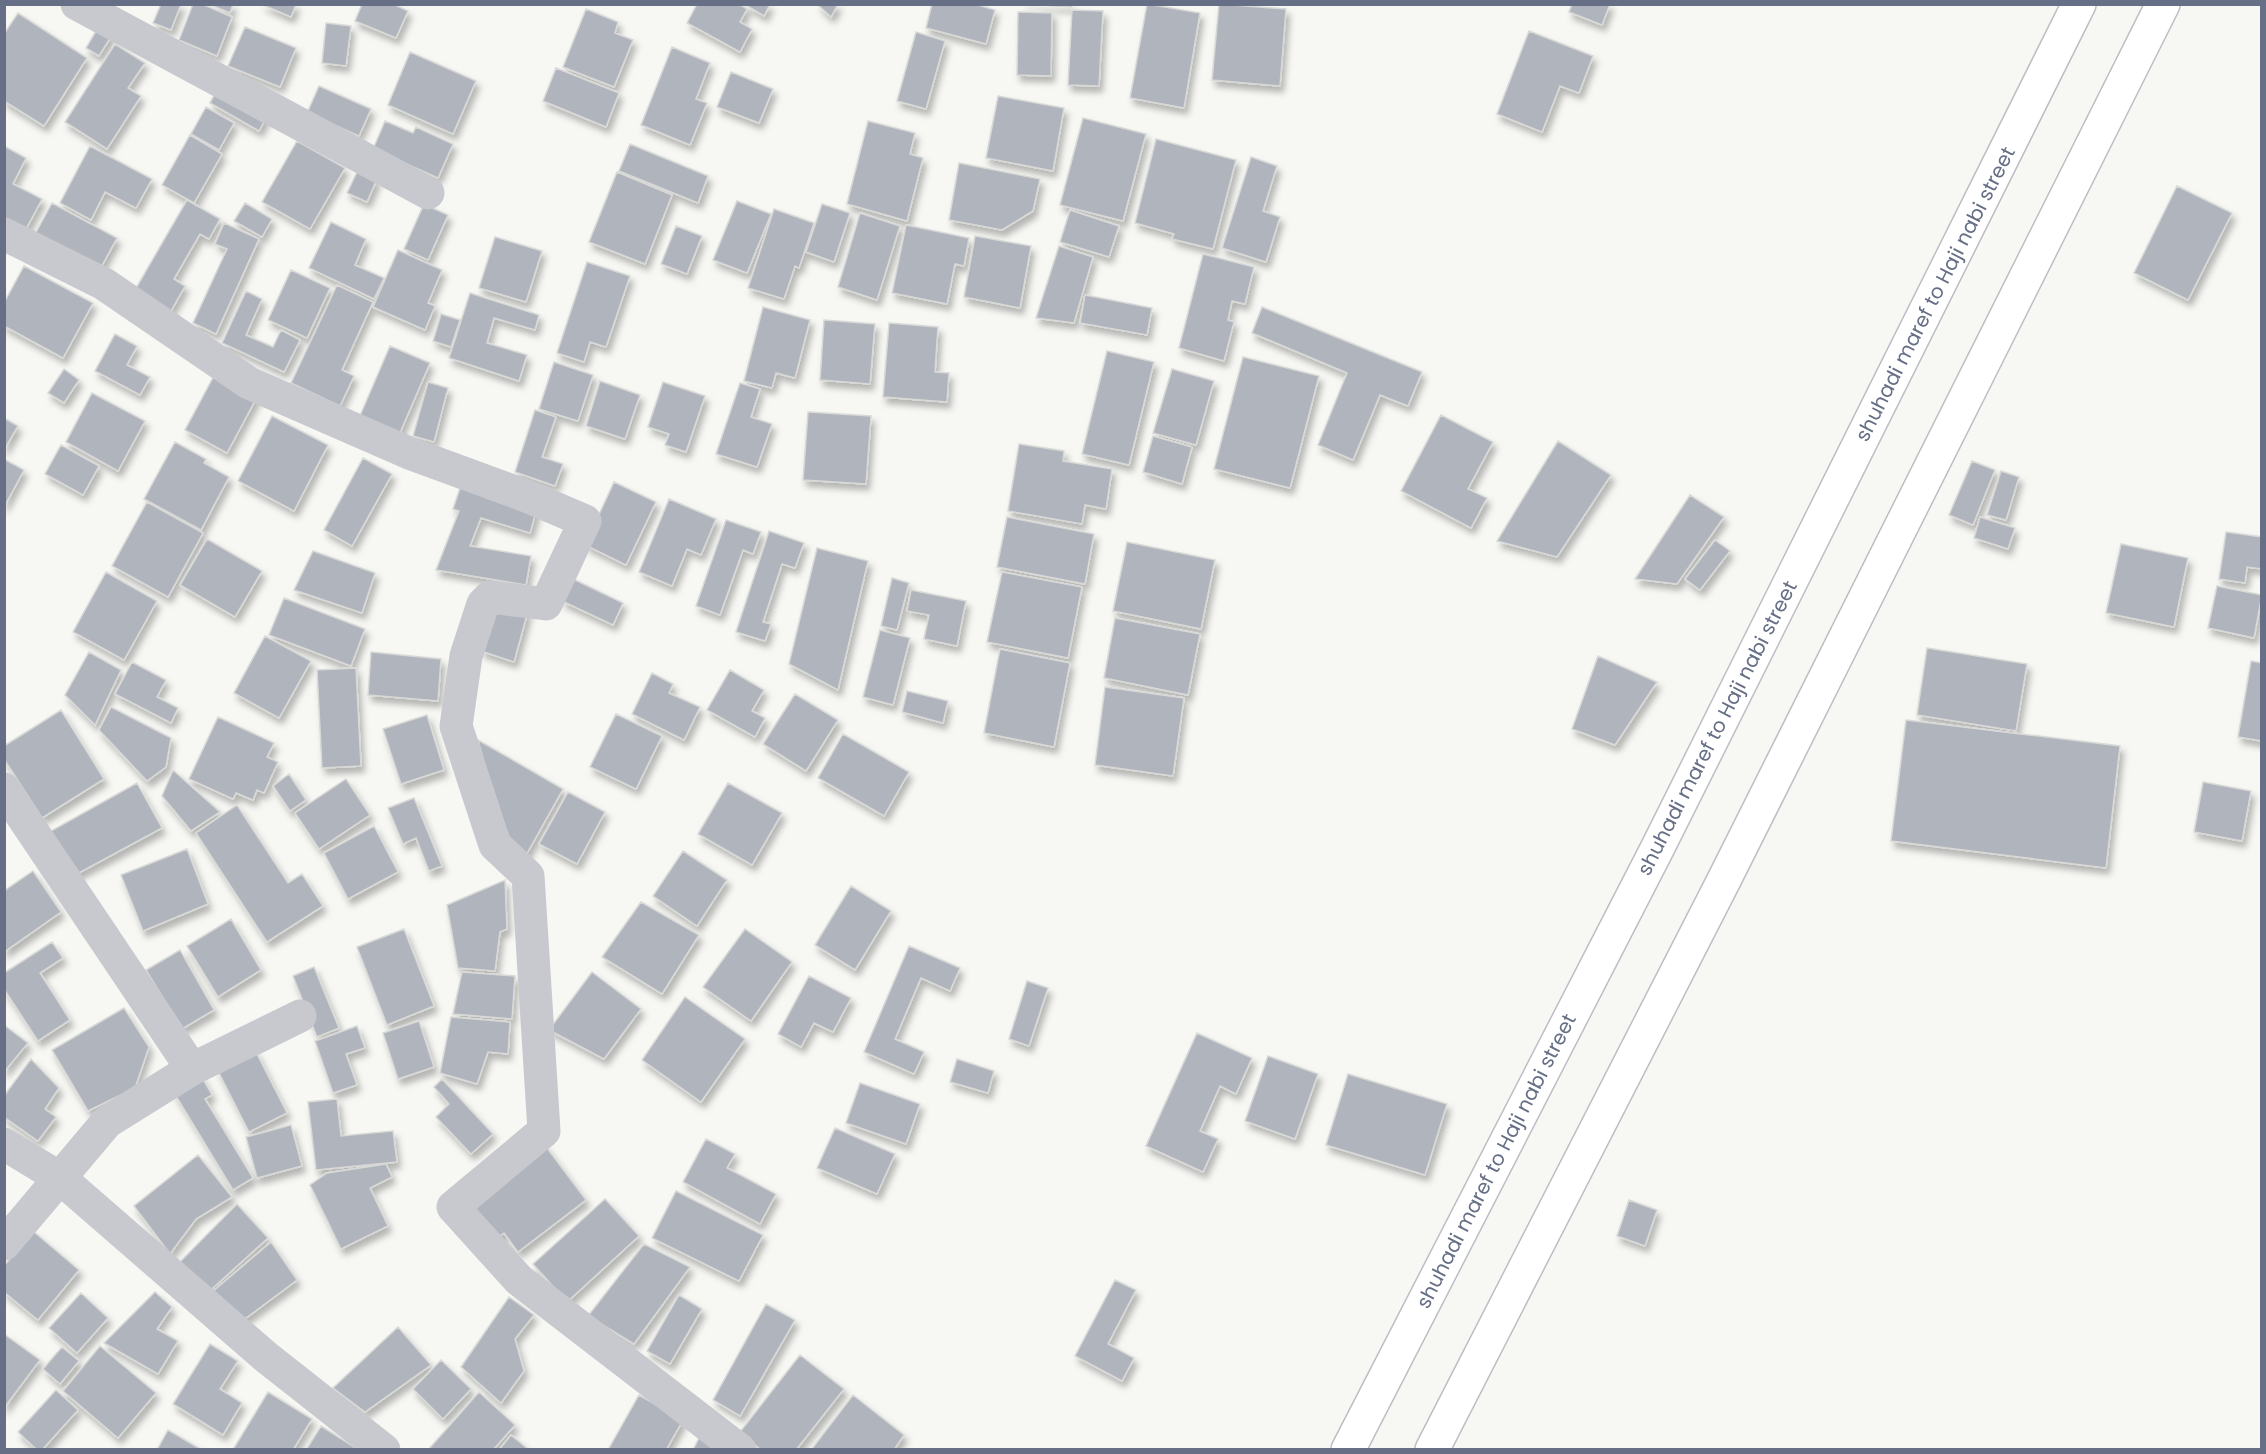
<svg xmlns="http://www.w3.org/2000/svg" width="2266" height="1454" viewBox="0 0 2266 1454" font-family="Poppins,sans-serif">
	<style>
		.building { fill: #b0b4bd; stroke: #d8d9d7; stroke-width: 1.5; filter: url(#shadow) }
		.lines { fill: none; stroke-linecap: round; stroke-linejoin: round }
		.secondary-casing { stroke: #bcbec4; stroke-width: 36 }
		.street { stroke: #c8c9ce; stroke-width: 33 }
		.secondary { stroke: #fff; stroke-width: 33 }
		.labels { text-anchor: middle; stroke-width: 6; stroke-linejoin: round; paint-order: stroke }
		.street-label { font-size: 20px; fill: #666f86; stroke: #fff }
	</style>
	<defs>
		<filter id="shadow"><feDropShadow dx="3.5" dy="6" stdDeviation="3" flood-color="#0004"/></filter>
	</defs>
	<rect width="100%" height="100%" fill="#f7f7f4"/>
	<!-- building -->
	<path class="building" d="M161 4H181L171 30 153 23Z
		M193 4H202L232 17 217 56 179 40Z
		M209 4H233L230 13Z
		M261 4H296L291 17Z
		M362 4H393L408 11 396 38 355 21Z
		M697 4H739L747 9 740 22 752 29 740 52 687 23Z
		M744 4H770L764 16Z
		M817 4H838L831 17Z
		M932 4H974L995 10 986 44 926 28Z
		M1022 4H1072L1071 7Z
		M1147 4 1200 13 1184 108 1130 98Z
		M1219 4 1286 9 1280 86 1212 80Z
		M1572 4H1610L1602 25 1569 12Z
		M586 9 618 22 615 33 633 40 614 87 563 67Z
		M1072 10 1103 11 1099 86 1068 85Z
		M1018 12 1052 13 1051 76 1017 75Z
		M18 13 87 58 44 126 4 101V34Z
		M326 23 351 26 346 66 322 63Z
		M99 26 112 35 99 56 86 48Z
		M245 27 296 48 280 87 228 66Z
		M1529 31 1593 56 1579 93 1560 86 1542 132 1497 114Z
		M916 32 945 41 926 109 897 101Z
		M115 44 145 63 128 88 141 96 107 149 65 122Z
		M672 47 710 63 696 99 707 103 690 145 641 125Z
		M410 52 476 81 453 134 388 105Z
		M556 68 619 93 606 127 543 101Z
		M731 72 773 89 759 123 717 107Z
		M319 86 371 109 359 136 307 113Z
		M218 88 267 116 259 131 210 103Z
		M998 96 1064 108 1053 171 986 158Z
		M206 107 234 123 219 150 191 134Z
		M1083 118 1146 134 1123 221 1060 205Z
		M385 121 413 133 416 127 453 144 438 178 373 149Z
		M868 121 915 133 910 154 923 158 907 221 847 204Z
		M190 135 222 154 194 203 162 185Z
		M1156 139 1236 160 1213 249 1172 239 1174 234 1135 223Z
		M297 141 345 168 310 229 262 202Z
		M630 144 708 176 698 203 619 171Z
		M4 146 26 158 13 184 42 199 25 231 4 220Z
		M90 146 152 179 136 208 105 192 91 220 60 203Z
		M1251 157 1277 166 1263 211 1280 217 1266 262 1222 248Z
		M959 163 1040 179 1033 211 1002 230 949 220Z
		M358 170 377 179 367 202 347 193Z
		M617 172 672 195 645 264 589 242Z
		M2177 186 2232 213 2188 300 2134 273Z
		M187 200 220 219 209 239 200 234 174 279 185 286 171 311 135 290Z
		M737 201 771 214 747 273 713 260Z
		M52 203 117 238 99 271 34 236Z
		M245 203 272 219 262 237 234 221Z
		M424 204 448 215 428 260 404 249Z
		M822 204 850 213 834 262 806 252Z
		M774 209 814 223 799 268 795 266 784 299 748 288Z
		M1070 210 1119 226 1109 257 1060 242Z
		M860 213 900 226 877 300 838 287Z
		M331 222 366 239 355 265 384 278 374 299 309 268Z
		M224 223 259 239 216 334 193 323 227 249 215 244Z
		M906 225 969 238 964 266 955 264 947 304 892 293Z
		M676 226 702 236 687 274 661 264Z
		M975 236 1031 246 1020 308 964 297Z
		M495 237 542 251 526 302 479 288Z
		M1059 246 1093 257 1074 323 1036 318Z
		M398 250 442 270 428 303 435 306 425 330 373 307Z
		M1203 254 1254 267 1245 304 1232 301 1228 320 1234 322 1224 361 1179 348Z
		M587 262 630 276 606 347 590 342 584 362 557 353Z
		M24 266 93 303 63 358 4 326V303Z
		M291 270 330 288 307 338 268 320Z
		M337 285 373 302 342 370 354 376 340 406 291 383Z
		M246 291 262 299 246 335 273 347 281 330 300 340 284 372 222 343Z
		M470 293 539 315 535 330 494 318 487 343 527 355 519 381 449 358Z
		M1085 295 1152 308 1147 335 1080 323Z
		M763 307 810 320 795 378 776 373 772 388 744 381Z
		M1262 307 1422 372 1408 406 1380 395 1353 460 1318 445 1347 373 1252 333Z
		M441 314 460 320 451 347 433 341Z
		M824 320 875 324 870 384 820 380Z
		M889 323 938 327 935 372 949 373 947 402 883 397Z
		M115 334 137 346 127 365 150 377 140 395 95 371Z
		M390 346 430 363 399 435 359 418Z
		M1107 351 1154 362 1129 465 1082 454Z
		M1243 357 1319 376 1290 488 1214 469Z
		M554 362 593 375 578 421 539 409Z
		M64 369 79 380 64 403 48 393Z
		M1172 369 1214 381 1196 445 1153 433Z
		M216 372 258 395 227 453 185 430Z
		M600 381 640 395 625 439 586 426Z
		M428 382 448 388 434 442 413 436Z
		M663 382 705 396 686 452 665 445 669 434 648 427Z
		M740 383 760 389 751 417 772 424 757 467 716 454Z
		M92 393 145 421 118 471 66 442Z
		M535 410 556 417 542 457 563 464 555 486 515 472Z
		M808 412 871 416 866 484 803 480Z
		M1441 415 1493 442 1468 489 1487 498 1471 528 1401 491Z
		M272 416 328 445 294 511 238 481Z
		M4 418 18 426 4 450Z
		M1153 436 1192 447 1182 484 1143 472Z
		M1558 441 1611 475 1557 557 1497 541Z
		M175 442 206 459 204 463 229 477 201 530 144 499Z
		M1019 444 1064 451 1063 461 1112 469 1106 509 1085 505 1082 524 1008 511Z
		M61 445 99 466 83 495 45 474Z
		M363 458 392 474 352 546 324 530Z
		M4 459 24 470 4 507Z
		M1972 461 1995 470 1973 525 1949 515Z
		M2001 471 2019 477 2006 520 1987 515Z
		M462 482 538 505 530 533 481 518 470 546 531 556 526 585 436 570 459 511 453 509Z
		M614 482 656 502 626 565 585 545Z
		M1690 495 1724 517 1677 584 1635 579Z
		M669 499 716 519 701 555 687 549 672 586 639 572Z
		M147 502 203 533 168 597 112 566Z
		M1007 517 1094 534 1085 584 997 567Z
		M1980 517 2015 528 2008 549 1974 538Z
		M726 520 761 532 753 554 743 550 720 615 696 606Z
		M769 531 804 543 795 568 782 564 763 622 771 624 765 641 736 632Z
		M2226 532 2262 537V569L2247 567 2245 583 2219 579Z
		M207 539 262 571 235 617 180 585Z
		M1715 540 1730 551 1700 590 1685 579Z
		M1127 542 1215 560 1201 629 1113 611Z
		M2121 544 2188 558 2174 627 2106 613Z
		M817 548 868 561 838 690 789 664Z
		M313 551 375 573 362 613 294 590Z
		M106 572 157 601 124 660 73 632Z
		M1002 572 1082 587 1068 658 987 642Z
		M569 577 623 603 613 625 562 601Z
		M892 578 909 583 897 630 881 626Z
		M2217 586 2262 595 2254 638 2208 628Z
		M911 590 966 601 957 646 924 639 929 615 907 611Z
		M284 598 365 629 351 666 269 635Z
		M493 606 528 611 514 662 481 651Z
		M1115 618 1200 634 1188 695 1104 678Z
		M880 630 910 638 893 705 863 697Z
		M265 636 311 661 279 718 234 693Z
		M1927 648 2027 664 2016 731 1917 715Z
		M1000 649 1070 663 1054 747 984 733Z
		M89 652 121 670 95 725 65 695Z
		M371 652 441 659 438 701 368 695Z
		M1598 656 1657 682 1615 745 1572 729Z
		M2251 661 2262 663V741L2238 737Z
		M132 662 166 680 157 697 178 708 171 723 115 694Z
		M356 668 361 766 322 768 317 670Z
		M730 670 764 690 752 711 765 718 755 737 707 710Z
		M652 673 673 684 669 693 700 707 684 740 632 714Z
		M1105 687 1184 698 1173 776 1095 765Z
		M907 691 948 701 943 723 902 712Z
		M795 694 838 720 806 771 763 744Z
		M111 707 171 738 166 767 147 781 99 730Z
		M61 710 104 779 42 818 4 759V746Z
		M616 714 662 736 636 789 590 767Z
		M427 715 444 770 401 784 383 729Z
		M218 717 274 743 267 757 278 762 264 793 257 790 253 800 236 793 233 799 189 779Z
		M1906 720 2120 746 2106 868 1891 841Z
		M843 734 909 772 884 816 818 778Z
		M478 740 563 789 525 857 505 842Z
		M173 770 220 812 191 831 162 796Z
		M289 774 306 800 290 811 273 786Z
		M346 779 370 815 319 849 295 813Z
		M2203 782 2251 791 2242 841 2194 832Z
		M137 783 162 828 75 875 51 831Z
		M728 783 782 813 752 865 698 834Z
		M568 792 605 812 577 864 539 844Z
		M414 798 442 866 429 871 416 838 403 844 388 808Z
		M237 805 288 883 302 874 323 906 267 942 196 833Z
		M374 826 398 872 348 899 324 853Z
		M187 849 208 904 143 931 121 875Z
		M683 851 727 880 697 926 653 896Z
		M33 871 61 912 4 952V891Z
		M505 880 507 929 500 932 495 971 458 968 447 905Z
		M851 886 891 911 855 970 815 945Z
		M641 902 699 935 662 994 602 957Z
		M231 919 261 970 218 997 187 946Z
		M404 929 434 1006 387 1025 357 947Z
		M745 929 792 962 751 1021 703 987Z
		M52 942 63 958 40 973 70 1020 38 1041 4 989V973Z
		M909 946 960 968 950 991 921 978 895 1039 924 1052 914 1074 864 1052Z
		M180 950 214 1010 182 1029 146 970Z
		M314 967 339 1028 317 1037 293 976Z
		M462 972 515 976 512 1019 453 1014Z
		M592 972 641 1009 604 1059 549 1030Z
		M809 976 851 998 833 1032 814 1023 801 1047 778 1034Z
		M1027 981 1048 988 1029 1046 1009 1039Z
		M685 997 745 1039 701 1102 642 1060Z
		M124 1008 149 1047 135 1088 88 1111 52 1050Z
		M451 1017 510 1022 508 1054 488 1052 477 1084 440 1073Z
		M419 1021 434 1067 398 1079 383 1033Z
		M4 1025 28 1043 4 1072Z
		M357 1026 365 1048 346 1054 357 1085 333 1093 315 1041Z
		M1197 1033 1252 1058 1236 1094 1220 1086 1200 1131 1218 1139 1203 1172 1146 1146Z
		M255 1050 287 1113 249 1132 217 1069Z
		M1268 1056 1318 1074 1295 1139 1245 1121Z
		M31 1059 59 1088 45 1109 56 1117 38 1141 4 1117V1096Z
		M957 1059 994 1071 988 1093 950 1082Z
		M200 1074 212 1095 205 1099 253 1178 233 1190 173 1091Z
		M1348 1074 1447 1104 1425 1175 1326 1145Z
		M442 1079 493 1134 471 1154 436 1117 449 1104 434 1087Z
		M860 1083 920 1104 906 1144 846 1123Z
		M337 1099 341 1136 393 1131 397 1162 316 1170 308 1102Z
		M291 1125 302 1166 257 1178 246 1137Z
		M835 1128 895 1154 877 1194 817 1168Z
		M706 1139 735 1154 727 1168 776 1194 760 1224 683 1182Z
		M544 1144 586 1200 518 1252 504 1233 497 1238 472 1204Z
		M198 1155 232 1197 196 1219 170 1254 134 1206Z
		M386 1164 392 1177 370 1188 388 1226 341 1249 310 1185 327 1173Z
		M676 1191 763 1235 739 1281 652 1238Z
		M605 1199 639 1236 567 1302 533 1264Z
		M1629 1200 1657 1210 1645 1246 1617 1236Z
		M237 1204 268 1238 204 1296 175 1267Z
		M33 1231 79 1270 38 1320 4 1292V1266Z
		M271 1242 297 1280 242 1321 211 1293Z
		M644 1244 690 1267 634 1344 588 1316Z
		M1115 1280 1136 1290 1108 1344 1134 1358 1122 1381 1075 1356Z
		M155 1292 172 1307 157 1329 178 1341 158 1374 104 1343Z
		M81 1293 108 1318 77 1353 49 1328Z
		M679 1295 702 1309 670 1364 647 1351Z
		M509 1297 534 1315 515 1339 524 1371 501 1403 461 1367Z
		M766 1304 795 1320 740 1416 713 1400Z
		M398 1327 431 1365 365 1412 333 1388Z
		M4 1334 40 1360 4 1408Z
		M210 1344 238 1361 220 1389 242 1403 223 1435 173 1404Z
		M100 1346 156 1393 118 1438 63 1391Z
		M62 1347 79 1361 60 1384 43 1369Z
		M800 1355 844 1389 796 1450H761L740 1432Z
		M441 1360 471 1389 443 1419 413 1389Z
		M56 1390 78 1410 42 1450H37L18 1432Z
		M268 1392 312 1419 293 1450H236L234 1448Z
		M479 1392 515 1425 493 1450H428Z
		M639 1395 683 1420 666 1450H608Z
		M853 1395 904 1435 894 1450H811Z
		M321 1426 359 1450H306Z
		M168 1430 202 1450H157Z
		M511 1435 529 1450H499Z
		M700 1436 723 1450H693Z"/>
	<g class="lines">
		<!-- secondary casing -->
		<g class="secondary-casing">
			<path id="secondary" d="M1348 1450 1657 849 2079 4
				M1432 1450 1724 880 2163 4"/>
		</g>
		<!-- street -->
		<path class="street" d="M77 4 428 193
			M4 234 104 284 249 383 409 453 529 497 585 521 546 604 490 597 483 604 466 656 456 726 495 845 528 876 544 1131 453 1207 519 1280 740 1450
			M4 789 192 1069
			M4 1144 60 1178 266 1357 384 1450
			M4 1244 107 1122 192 1069 300 1016"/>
		<!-- secondary -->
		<use href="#secondary" class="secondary"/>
	</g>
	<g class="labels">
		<!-- street labels -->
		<g class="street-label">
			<text transform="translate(1935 294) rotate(-63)" y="7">shuhadi maref to Haji nabi street</text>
			<text transform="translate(1717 728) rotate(-63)" y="7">shuhadi maref to Haji nabi street</text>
			<text transform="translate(1496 1161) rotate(-63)" y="7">shuhadi maref to Haji nabi street</text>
		</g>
	</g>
	<!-- border -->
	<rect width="2266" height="1454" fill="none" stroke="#666f86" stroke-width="12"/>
</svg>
